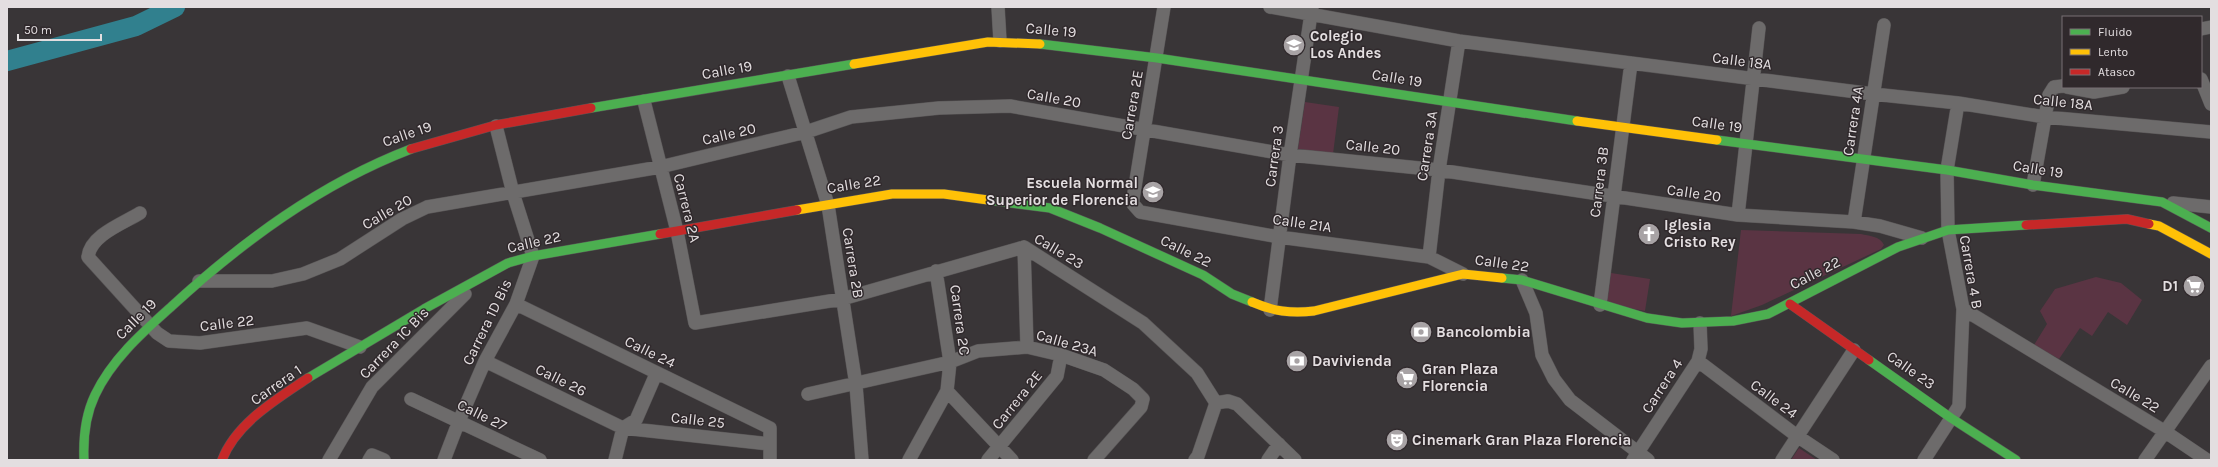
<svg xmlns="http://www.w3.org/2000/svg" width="2218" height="467" viewBox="0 0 2218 467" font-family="Karla,sans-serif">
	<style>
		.green { fill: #5a3443 }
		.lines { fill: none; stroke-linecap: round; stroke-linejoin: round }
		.river { stroke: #31808e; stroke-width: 20 }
		.street-casing { stroke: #575455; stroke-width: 14 }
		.fast-casing { stroke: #575455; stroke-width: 10 }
		.slow-casing { stroke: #575455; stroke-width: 10 }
		.jam-casing { stroke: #575455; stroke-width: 10 }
		.street { stroke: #6d6b6b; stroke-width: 13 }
		.fast { stroke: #4caf50; stroke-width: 9 }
		.slow { stroke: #ffc107; stroke-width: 9 }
		.jam { stroke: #c62828; stroke-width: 9 }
		.labels { text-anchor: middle; stroke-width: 3; stroke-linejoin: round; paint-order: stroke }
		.street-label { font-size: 15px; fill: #e3dee0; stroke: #30292c }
		.poi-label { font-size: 15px; font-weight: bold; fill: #e3dee0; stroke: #30292c; text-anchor: start }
	</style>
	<rect width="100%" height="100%" fill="#393537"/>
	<!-- green -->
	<path class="green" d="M1305 102 1339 107 1333 154 1298 149Z
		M1741 230 1861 234C1869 236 1880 236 1884 245L1881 249 1762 305 1731 316Z
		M1611 273 1650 279 1645 311 1607 304Z
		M2096 277 2121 283 2142 300 2127 325 2108 312 2092 336 2080 328 2059 359 2034 345 2047 324 2040 311 2055 289Z
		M1799 448 1817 460H1791Z"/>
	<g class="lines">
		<!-- river -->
		<path class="river" d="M7 61 136 26 175 7"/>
		<!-- street casing -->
		<g class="street-casing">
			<path id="street" d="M998 7 1000 41
				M1164 7 1133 199V204L1140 212 1279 237 1429 257 1463 274
				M1270 7 1459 41 1873 94 1958 103 2045 117 2211 132
				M2201 29 2211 27
				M788 76 828 205 856 385 862 460
				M2201 79 2211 104
				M2067 87 2094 92 2123 87
				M644 101 677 231 695 323 842 299 1024 247 1143 323 1197 373 1216 403
				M2033 185 2049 95 2054 87 2063 86
				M2173 203 2211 207
				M140 213C124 223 90 235 88 257L157 333 169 341 200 343 307 328 360 347
				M1738 215 1759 28
				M1854 222 1884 25
				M1024 247 1027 347
				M1429 257 1439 170 1459 41
				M1522 280 1536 313 1542 355 1554 379 1570 400 1648 460
				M199 281H272L303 274 340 259 402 219 427 207 660 167 806 132 851 117 939 108 1010 106 1290 155 1439 170 1738 215 1854 222 1880 226 1922 238
				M516 304 770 428V460
				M1600 305 1631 63
				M1963 309 2164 431 2207 460
				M1270 310 1290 155 1312 7
				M485 361 623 428 770 444
				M1698 361 1797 436 1833 460
				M947 391 1012 460
				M808 394 950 362 978 351 1027 347 1061 355 1104 370 1133 389 1143 399 1141 407 1094 460
				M411 399 540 460
				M1216 403 1228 401 1237 404 1295 460
				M329 460 372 387 465 294
				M369 460 372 455 384 460
				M444 460 459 421 485 361 516 304 533 256 513 193 496 126
				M615 460 623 428 636 420 656 374
				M909 460 947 391 950 362 936 271
				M988 460 1057 376 1061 355
				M1195 460 1198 456 1216 403
				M1268 460 1279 444
				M1633 460 1698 361 1701 349 1700 323
				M1782 460 1854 350
				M1924 460 1959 406 1963 309 1948 230 1947 170 1958 103
				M2145 460 2211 366"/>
		</g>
		<!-- fast casing -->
		<g class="fast-casing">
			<path id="fast" d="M1040 44 1157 58 1577 121
				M591 108 854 64
				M1717 140 1947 170 2033 185 2162 202 2211 228
				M988 200 1050 208 1100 228 1203 275 1232 294 1252 302
				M1502 278 1522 280 1647 318 1682 323 1733 321 1768 314 1898 247 1948 230 2026 225
				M1869 360 1951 418 2016 460
				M308 378 424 309 508 263 533 256 660 234
				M84 460C83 437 85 416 95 395 112 359 143 332 172 306 243 241 320 184 411 149"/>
		</g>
		<!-- slow casing -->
		<g class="slow-casing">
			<path id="slow" d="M854 64 988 42 1040 44
				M1577 121 1717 140
				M797 210 892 194H944L988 200
				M2149 224 2159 226 2211 254
				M1252 302C1273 311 1291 314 1314 311L1463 274 1502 278"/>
		</g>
		<!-- jam casing -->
		<g class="jam-casing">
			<path id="jam" d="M411 149 496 125 591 108
				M2026 225 2127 219 2149 224
				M660 234 797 210
				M1790 304 1869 360
				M222 460C236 423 277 399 308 378"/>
		</g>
		<!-- street -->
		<use href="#street" class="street"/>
		<!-- fast -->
		<use href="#fast" class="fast"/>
		<!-- slow -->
		<use href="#slow" class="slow"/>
		<!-- jam -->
		<use href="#jam" class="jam"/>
	</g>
	<!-- icons -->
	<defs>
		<g id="school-disc" transform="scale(1.15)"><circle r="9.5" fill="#a8a3a5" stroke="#30292c"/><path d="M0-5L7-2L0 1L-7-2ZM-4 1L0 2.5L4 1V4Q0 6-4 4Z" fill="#fff"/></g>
		<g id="church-disc" transform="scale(1.15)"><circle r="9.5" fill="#a8a3a5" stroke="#30292c"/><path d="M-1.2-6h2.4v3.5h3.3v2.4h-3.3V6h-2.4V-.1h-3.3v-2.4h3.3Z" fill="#fff"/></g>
		<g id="supermarket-disc" transform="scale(1.15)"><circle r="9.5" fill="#a8a3a5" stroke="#30292c"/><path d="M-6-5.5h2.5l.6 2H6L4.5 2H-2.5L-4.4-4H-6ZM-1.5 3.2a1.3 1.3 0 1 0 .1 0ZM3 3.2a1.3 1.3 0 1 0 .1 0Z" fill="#fff"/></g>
		<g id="bank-disc" transform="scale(1.15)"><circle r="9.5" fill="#a8a3a5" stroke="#30292c"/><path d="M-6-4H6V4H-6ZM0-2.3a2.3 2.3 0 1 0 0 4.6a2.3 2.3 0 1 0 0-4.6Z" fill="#fff"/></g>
		<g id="theatre-disc" transform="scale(1.15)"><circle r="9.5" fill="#a8a3a5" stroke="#30292c"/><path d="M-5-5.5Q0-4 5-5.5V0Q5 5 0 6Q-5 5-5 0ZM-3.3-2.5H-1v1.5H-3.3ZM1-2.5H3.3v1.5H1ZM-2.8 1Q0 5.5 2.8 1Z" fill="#fff"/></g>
	</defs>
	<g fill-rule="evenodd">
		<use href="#school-disc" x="1294" y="45"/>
		<use href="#school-disc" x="1153" y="192"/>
		<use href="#church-disc" x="1649" y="234"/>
		<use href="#supermarket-disc" x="2194" y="286"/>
		<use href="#bank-disc" x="1421" y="332"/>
		<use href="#bank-disc" x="1297" y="361"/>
		<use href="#supermarket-disc" x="1407" y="378"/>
		<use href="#theatre-disc" x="1397" y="440"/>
	</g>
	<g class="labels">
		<!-- street labels -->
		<g class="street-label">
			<text transform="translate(1051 30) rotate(5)" y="5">Calle 19</text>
			<text transform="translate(1742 61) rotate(7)" y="5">Calle 18A</text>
			<text transform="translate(727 70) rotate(-10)" y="5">Calle 19</text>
			<text transform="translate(1397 78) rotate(9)" y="5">Calle 19</text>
			<text transform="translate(1054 98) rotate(10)" y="5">Calle 20</text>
			<text transform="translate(2063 102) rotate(6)" y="5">Calle 18A</text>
			<text transform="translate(1132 105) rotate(-80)" y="5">Carrera 2E</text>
			<text transform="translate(1853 121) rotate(-81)" y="5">Carrera 4A</text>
			<text transform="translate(1717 124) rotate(8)" y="5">Calle 19</text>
			<text transform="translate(407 134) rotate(-19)" y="5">Calle 19</text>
			<text transform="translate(729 134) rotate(-13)" y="5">Calle 20</text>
			<text transform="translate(1427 146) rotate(-81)" y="5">Carrera 3A</text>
			<text transform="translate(1373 147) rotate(6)" y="5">Calle 20</text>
			<text transform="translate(1274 156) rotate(-82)" y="5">Carrera 3</text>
			<text transform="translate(2038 169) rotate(9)" y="5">Calle 19</text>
			<text transform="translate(1599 182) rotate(-83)" y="5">Carrera 3B</text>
			<text transform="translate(854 184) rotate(-9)" y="5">Calle 22</text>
			<text transform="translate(1694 193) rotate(8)" y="5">Calle 20</text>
			<text transform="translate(687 208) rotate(76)" y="5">Carrera 2A</text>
			<text transform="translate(387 212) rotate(-30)" y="5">Calle 20</text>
			<text transform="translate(1302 223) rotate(8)" y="5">Calle 21A</text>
			<text transform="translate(534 242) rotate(-13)" y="5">Calle 22</text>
			<text transform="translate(1059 251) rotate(31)" y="5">Calle 23</text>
			<text transform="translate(1186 251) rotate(26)" y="5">Calle 22</text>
			<text transform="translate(853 263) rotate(81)" y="5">Carrera 2B</text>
			<text transform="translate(1502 263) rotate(8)" y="5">Calle 22</text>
			<text transform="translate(1971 272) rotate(80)" y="5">Carrera 4 B</text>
			<text transform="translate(1815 273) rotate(-27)" y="5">Calle 22</text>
			<text transform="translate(136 319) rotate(-45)" y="5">Calle 19</text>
			<text transform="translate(960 320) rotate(82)" y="5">Carrera 2C</text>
			<text transform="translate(487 322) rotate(-64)" y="5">Carrera 1D Bis</text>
			<text transform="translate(227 323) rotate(-7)" y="5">Calle 22</text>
			<text transform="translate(394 343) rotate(-46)" y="5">Carrera 1C Bis</text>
			<text transform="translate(1067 343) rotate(16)" y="5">Calle 23A</text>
			<text transform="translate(650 352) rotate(26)" y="5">Calle 24</text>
			<text transform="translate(1911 370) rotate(35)" y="5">Calle 23</text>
			<text transform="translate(561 380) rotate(26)" y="5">Calle 26</text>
			<text transform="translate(276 385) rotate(-35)" y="5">Carrera 1</text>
			<text transform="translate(1662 386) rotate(-57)" y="5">Carrera 4</text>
			<text transform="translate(2135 395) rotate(31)" y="5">Calle 22</text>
			<text transform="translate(1774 399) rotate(37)" y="5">Calle 24</text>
			<text transform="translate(1017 400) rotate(-51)" y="5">Carrera 2E</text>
			<text transform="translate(482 415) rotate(26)" y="5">Calle 27</text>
			<text transform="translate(698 420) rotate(6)" y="5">Calle 25</text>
		</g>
		<!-- poi labels -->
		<g class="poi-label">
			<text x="1310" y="41">Colegio<tspan x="1310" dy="17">Los Andes</tspan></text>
			<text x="1138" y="188" text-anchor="end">Escuela Normal<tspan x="1138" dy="17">Superior de Florencia</tspan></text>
			<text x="1664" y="230">Iglesia<tspan x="1664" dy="17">Cristo Rey</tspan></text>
			<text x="2178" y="291" text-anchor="end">D1</text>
			<text x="1436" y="337">Bancolombia</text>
			<text x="1312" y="366">Davivienda</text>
			<text x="1422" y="374">Gran Plaza<tspan x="1422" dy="17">Florencia</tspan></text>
			<text x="1412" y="445">Cinemark Gran Plaza Florencia</text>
		</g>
	</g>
	<!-- border -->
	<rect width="2218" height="467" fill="none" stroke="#e3dee0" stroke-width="16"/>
	<!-- legend -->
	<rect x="2062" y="16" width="140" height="72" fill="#30292c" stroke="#787174"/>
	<rect x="2070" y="29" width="20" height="6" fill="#4caf50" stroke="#787174"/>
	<text x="2098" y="36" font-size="12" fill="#e3dee0">Fluido</text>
	<rect x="2070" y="49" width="20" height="6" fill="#ffc107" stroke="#787174"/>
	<text x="2098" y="56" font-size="12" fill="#e3dee0">Lento</text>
	<rect x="2070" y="69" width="20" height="6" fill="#c62828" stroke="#787174"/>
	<text x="2098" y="76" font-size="12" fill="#e3dee0">Atasco</text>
	<!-- scale -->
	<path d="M18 34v6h83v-6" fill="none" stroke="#e3dee0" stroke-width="2"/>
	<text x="24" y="34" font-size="12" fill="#e3dee0" stroke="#30292c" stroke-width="3" paint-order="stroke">50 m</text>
</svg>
